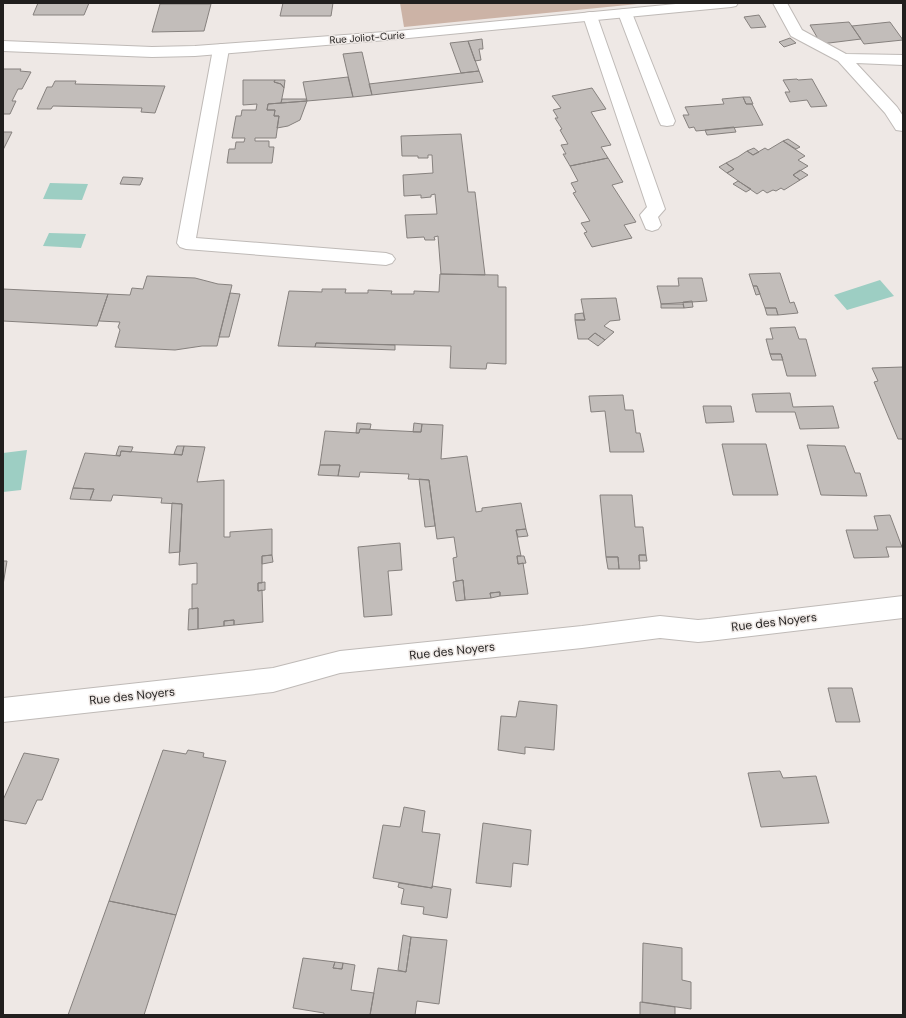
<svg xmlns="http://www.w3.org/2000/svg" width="906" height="1018" viewBox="0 0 906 1018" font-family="'DM Sans',sans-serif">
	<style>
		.green { fill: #ccb3a6 }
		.water { fill: #9dcec3 }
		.building { fill: #c2bdba; stroke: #86817e }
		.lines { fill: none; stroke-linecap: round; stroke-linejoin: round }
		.minor-casing { stroke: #bfbab7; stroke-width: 2 }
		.major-casing { stroke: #bfbab7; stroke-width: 2 }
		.minor { fill: #fff; fill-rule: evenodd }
		.major { fill: #fff; fill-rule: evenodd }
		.labels { text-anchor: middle; stroke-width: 3; stroke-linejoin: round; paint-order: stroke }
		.far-street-label { font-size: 10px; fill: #211f1e; stroke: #eee8e5 }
		.street-label { font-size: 12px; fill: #211f1e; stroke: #eee8e5 }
	</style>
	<rect width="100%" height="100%" fill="#eee8e5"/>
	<!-- green -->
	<path class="green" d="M400 3H648L404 27Z"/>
	<!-- water -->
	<path class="water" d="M50 183 88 184 82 200 43 199Z
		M49 233 86 234 81 248 43 246Z
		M880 280 894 296 847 310 834 295Z
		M27 450 21 490 3 492V453Z"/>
	<!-- building -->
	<path class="building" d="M38 3H89L84 15H33Z
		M283 3H333L331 16H280Z
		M160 4H211L204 31 152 32Z
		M759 15 766 27 751 28 744 17Z
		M849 22 861 39 821 44 810 25Z
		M890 22 903 40 864 44 852 26Z
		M790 38 796 43 784 47 779 42Z
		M482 39 483 49H479L481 60 475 61 468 41Z
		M468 41 479 71 461 73 450 43Z
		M362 52 372 95 353 97 343 54Z
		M3 69H21L20 71 31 72 22 89H18L12 101H16L10 114H3Z
		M479 71 483 82 372 95 369 84Z
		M348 77 353 97 307 101 303 82Z
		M797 79 798 80 812 79 827 106 811 107 807 100 790 102 785 92H790L783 80Z
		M243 80H275L274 82 281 84 284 88 281 103 268 104 267 110H275L274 116H279L276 138H255V141H269V147H274L272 163H227L229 149H235L236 142H244L245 138H232L236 116H241L242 110H256L257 104 243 105Z
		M275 80H285L284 88 281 84 274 82Z
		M55 81H76L75 84 165 86 155 113 141 112 142 108 53 106 51 109H37L47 87H52Z
		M592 88 606 109 591 112 611 145 601 147 608 158 570 166 563 154H566L561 145 568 144 560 130 562 129 555 118H558L553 110 561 108 552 96Z
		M743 97 746 104H752L763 125 696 131 694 127 689 128 683 115H689L685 107 724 104 722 99Z
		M743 97H750L753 104H746Z
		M282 99H306L307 101 281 103Z
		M307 101 300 120 288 126 277 128 279 116H274L275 110H267L268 104Z
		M734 127 736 132 707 135 705 130Z
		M3 132H12L3 150Z
		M461 134 468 192H475L485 275 441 274 438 236 434 237 435 240H425L424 237 407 238 405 215 437 214 435 194 431 195V197L421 198V195L404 196 403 175 433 173 432 155H428V158H418V156H402L401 136Z
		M788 139 800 147 796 149 783 141Z
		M783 141 805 156 798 160 808 166 793 175 800 180 784 190 781 188 776 191 773 190 767 193 763 190 757 194 727 173 734 169 726 163 738 157 747 151 753 155 765 148 768 150Z
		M754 148 759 152 753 155 747 151Z
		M608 158 623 182 612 185 636 222 624 225 632 238 592 247 584 233 587 232 581 223 590 221 573 193 576 192 571 183 578 181 570 166Z
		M726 163 734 169 727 173 719 167Z
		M800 170 808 175 800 180 793 175Z
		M123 177 143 178 140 185 120 184Z
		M738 181 751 189 746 192 733 184Z
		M780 273 790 303 794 302 798 313 778 315 776 308H765L757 286H753L749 274Z
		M440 274 498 275V287H506V364L487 363 486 369 450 368 451 346 316 343 315 347 278 346 289 291 322 292V289H346L345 293H368V290L392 291 391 294H414V291L439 292Z
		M147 276 195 278 218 284 232 285 217 346H202L175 350 115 347 120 330 118 327 120 322 99 321 108 294 130 295 132 288 143 289Z
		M678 278H702L707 301 661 304 657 286H679Z
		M753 286H757L760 294 756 295Z
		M3 289 108 294 97 326 3 321Z
		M230 293 240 294 229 337H219Z
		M616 298 620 320 610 321 604 326 614 332 605 340 595 333 588 339H578L575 320H585L581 299Z
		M692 301 693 307 684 308 683 302Z
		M661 304H683L684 308H661Z
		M765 308H776L778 315H767Z
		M583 313 585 320H575V314Z
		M795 327 799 339H806L816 376H787L781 354H770L766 339H773L770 328Z
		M595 333 605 340 598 346 588 339Z
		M316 343 395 345V350L315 347Z
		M770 354H781L783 360H772Z
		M903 367V442L902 439H898L892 425 874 382 878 381 872 368Z
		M790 393 793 407 833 406 839 428 800 429 795 412H756L752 394Z
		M623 395 625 410H633L636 433H640L644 452H610L605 411 591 412 589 396Z
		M703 406H731L734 422 706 423Z
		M357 423 371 424 370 429H360L359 433H356Z
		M414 423 422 424 421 432H413Z
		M422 424 443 425 441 459 467 456 476 512 482 511V508L521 503 526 529 516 530 521 556H517L518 564 523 563 528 594 500 596V592L490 593 491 598 465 600 463 580 456 581 453 558 457 557 454 537 437 539 429 480 408 479 409 474 360 472 359 477 338 476 340 465H320L325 431 359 433 360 429 421 432Z
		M722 444H766L778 495H733Z
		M807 445 845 446 855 473H860L867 496 821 495Z
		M119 446 133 447 131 452 121 451 120 456 116 455Z
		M177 446H184L182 455 174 454Z
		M184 446 205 447 197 482 224 480V537H230V532L272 529V555L262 556V583H258V591L262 590 263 622 234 625V620L224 621V626L198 629V608L192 609V584H197V563L179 565 182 504 161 503 162 498 113 495 111 501 90 500 94 489 73 488 85 453 120 456 121 451 182 455Z
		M320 465H340L338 476 318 475Z
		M419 479 429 480 435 526 425 527Z
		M73 488 94 489 90 500 70 499Z
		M600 495H632L635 527H643L646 555H639L640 569H619L618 557H606Z
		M172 503 182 504 180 552 169 553Z
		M890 515 902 547H886L889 557 854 558 846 530H878L874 516Z
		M526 529 528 536 518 537 516 530Z
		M400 543 402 570 388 571 392 615 364 617 358 547Z
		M272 555 273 562 262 564V556Z
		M639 555H646L647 561H639Z
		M517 556H524L526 563 518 564Z
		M606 557H618L619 569H608Z
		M3 561H7L3 585Z
		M463 580 465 600 456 601 453 582Z
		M265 582V590L258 591V583Z
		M500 592V596L491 598 490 593Z
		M198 608V629L188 630 189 609Z
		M234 620V625L224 626V621Z
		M828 688H852L860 722H836Z
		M519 701 557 705 554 750 525 747V754L498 750 501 716 516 717Z
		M163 750 186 754 188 750 204 753 203 757 226 761 176 915 109 901Z
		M24 753 59 759 42 800H37L26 824 3 820V800Z
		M780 771 783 778 816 776 829 823 761 827 748 773Z
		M404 807 425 811 422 832 440 834 432 888 373 878 383 825 400 827Z
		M483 823 531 830 528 865 513 863 511 887 476 883Z
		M399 883 432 888V886L451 889 447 918 423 914 424 907 401 904 404 889 398 887Z
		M109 901 176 915 144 1015H68Z
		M403 935 411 937 406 972 398 970Z
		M411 937 447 940 439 1004 417 1001 415 1015H370L378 968 406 972Z
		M643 943 682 948V980L691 982V1009L642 1002Z
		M303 958 335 962 333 968 342 969 343 963 355 965 351 990 374 993 370 1015H324V1013L293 1008Z
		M335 962 343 963 342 969 333 968Z
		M640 1002 675 1007V1015H640Z"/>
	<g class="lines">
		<!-- minor casing -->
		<g class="minor-casing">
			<path id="minor" d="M773 3H787L802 30 846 54 903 55V65L856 63 897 107 903 116V131L896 130 885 113 838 61 791 36Z
				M625 9 630 10 632 13 675 121 673 125 667 126 661 125 659 121 618 13 620 10Z
				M590 12 595 13 597 16 665 209 658 217 661 225 658 229 652 231 646 229 640 215 647 207 583 16 585 13Z
				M221 44 226 46 229 49 196 238 386 253 392 255 395 259 392 263 386 265 186 249 180 247 177 243 213 49 216 46Z
				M903 596V618L709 641 698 642 660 638 582 648 340 673 273 692 3 722V698L273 668 340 651 582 626 660 616 698 620 709 619Z"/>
		</g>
		<!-- major casing -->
		<g class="major-casing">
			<path id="major" d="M686 3H738L736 6 731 7 398 39 195 56 152 57 3 51V41L152 47 195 46 398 31Z"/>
		</g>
		<!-- minor -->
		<use href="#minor" class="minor"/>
		<!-- major -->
		<use href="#major" class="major"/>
	</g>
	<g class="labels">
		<!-- far-street labels -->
		<g class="far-street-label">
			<text transform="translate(367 37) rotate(-4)" y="4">Rue Joliot-Curie</text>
		</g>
		<!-- street labels -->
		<g class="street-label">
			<text transform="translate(774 622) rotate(-7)" y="4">Rue des Noyers</text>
			<text transform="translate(452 651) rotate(-6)" y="4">Rue des Noyers</text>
			<text transform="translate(132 696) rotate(-6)" y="4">Rue des Noyers</text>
		</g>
	</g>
	<!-- border -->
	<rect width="906" height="1018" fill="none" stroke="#211f1e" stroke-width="8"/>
</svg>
